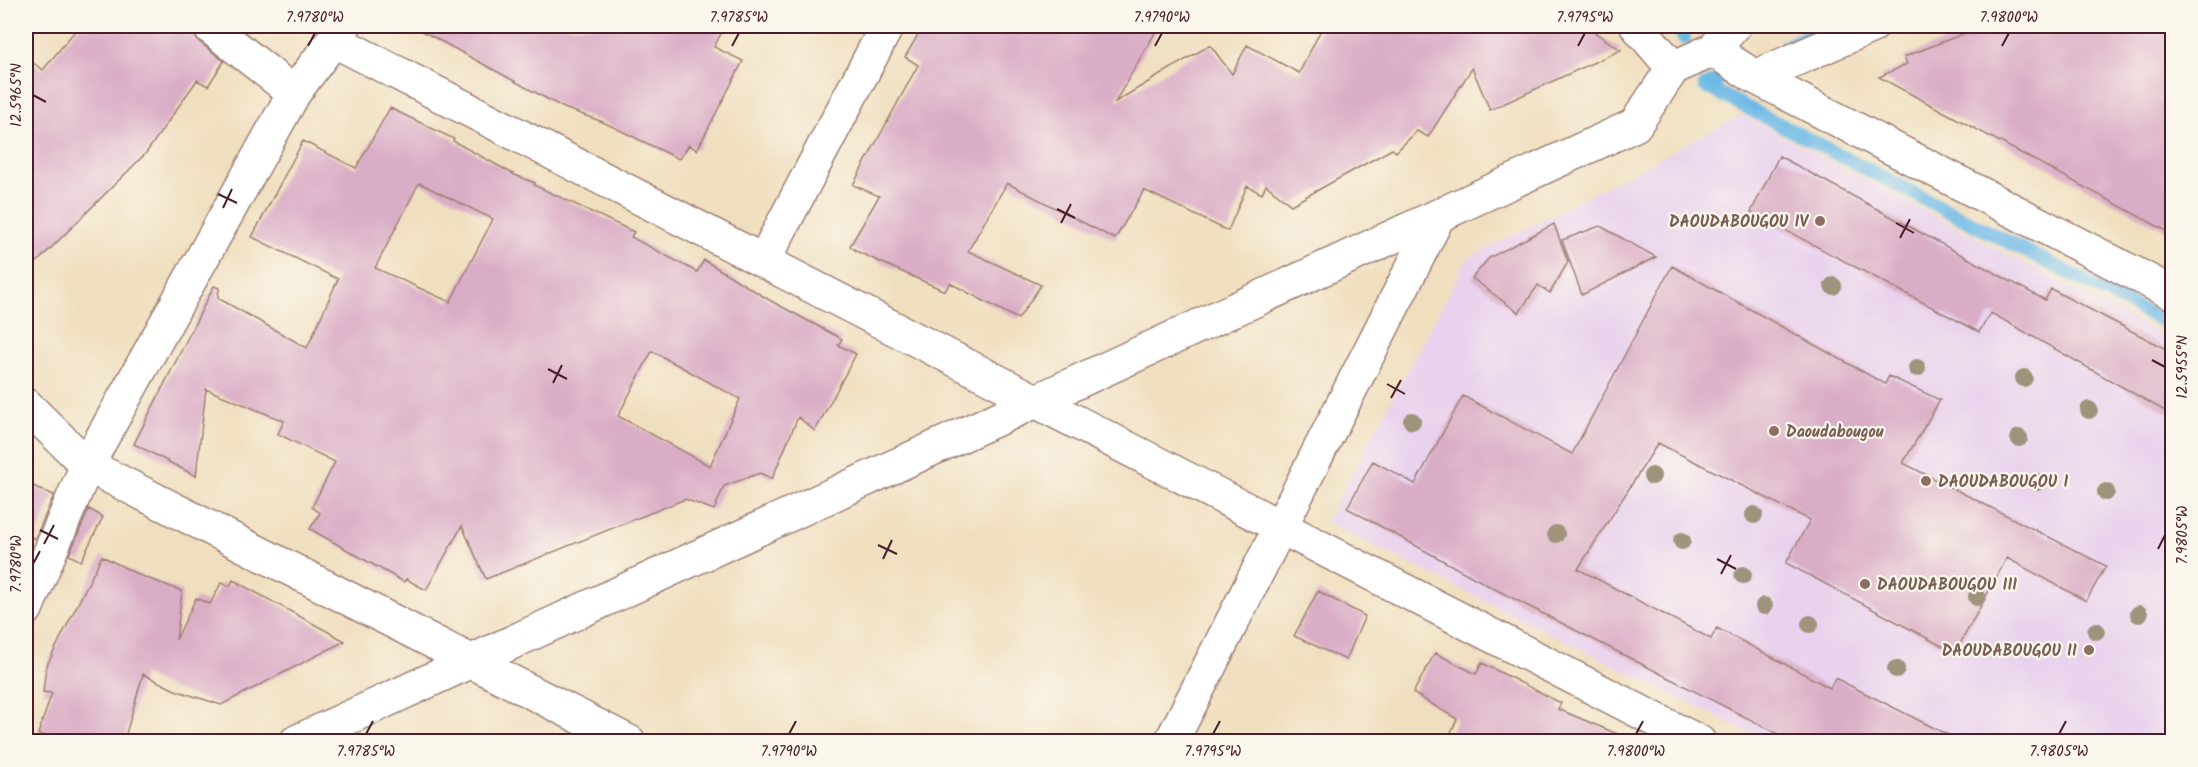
<svg xmlns="http://www.w3.org/2000/svg" width="2198" height="767" font-family="Kalam,sans-serif">
	<style>
		.built { fill: #e9d2ed }
		.lines { fill: none; stroke-linecap: round; stroke-linejoin: round }
		.stream { stroke: #6cb9e6; stroke-width: 14 }
		.building { fill: #daadc6; fill-rule: evenodd }
		.street-casing { stroke: #9d7f75; stroke-width: 36 }
		.street { stroke: #fff; stroke-width: 33 }
		.tree { fill: #a0937c }
		.ticks { fill: none; stroke: #4a1f2b; stroke-width: 2 }
		.education-dot { fill: #8d6e63; stroke: #fbf7ec; stroke-width: 2 }
		.labels { text-anchor: middle; stroke-width: 4.5; stroke-linejoin: round; paint-order: stroke }
		.education-label { font-size: 16px; font-weight: bold; fill: #785e54; stroke: #fbf7ec; text-anchor: start }
		.neatline { fill: none; stroke: #4a1f2b; stroke-width: 2 }
		.ticks-label { font-size: 15px; text-anchor: middle; fill: #4a1f2b }
	</style>
	<rect width="100%" height="100%" fill="#fbf7ec"/>
	<filter id="ink" filterUnits="userSpaceOnUse"><feTurbulence type="fractalNoise" baseFrequency=".0167" numOctaves="2"/><feDisplacementMap in="SourceGraphic" scale="12" xChannelSelector="R" yChannelSelector="G"/><feConvolveMatrix kernelMatrix="1 2 1 2 8 2 1 2 1" color-interpolation-filters="sRGB"/></filter>
	<filter id="wash" filterUnits="userSpaceOnUse"><feTurbulence type="fractalNoise" baseFrequency=".008" numOctaves="4" result="noise"/><feDisplacementMap in="SourceGraphic" scale="24" xChannelSelector="R" yChannelSelector="G"/><feGaussianBlur stdDeviation="1.35" result="paint"/><feColorMatrix in="noise" values="0 0 0 0 0 0 0 0 0 0 0 0 0 0 0 0 0 1.4 0 .05"/><feComposite in="paint" operator="in"/></filter>
	<g filter="url(#wash)">
		<rect width="100%" height="100%" fill="#f0dfbf"/>
		<path class="built" d="M 1742,115 L 2172,340 L 2172,741 L 1766,741 L 1326,522 L 1467,259 Z"/>
		<g class="lines">
			<path class="stream" d="M 1678,26 L 1684,38
				M 1785,47 L 1829,26
				M 1705,86 L 2172,326
				M 1705,86 L 1741,68"/>
		</g>
		<g id="blocks">
			<path class="building" d="M 79,26 L 191,26 L 197,40 L 224,61 L 208,86 L 197,80 L 146,153 L 26,273 L 26,58 L 43,70 Z
				M 413,26 L 725,26 L 714,47 L 743,61 L 697,150 L 689,145 L 679,159 L 603,122 L 564,108 Z
				M 923,26 L 1159,26 L 1115,102 L 1210,45 L 1232,74 L 1247,45 L 1299,73 L 1323,26 L 1585,26 L 1621,50 L 1490,110 L 1472,68 L 1428,137 L 1417,131 L 1396,152 L 1392,149 L 1291,205 L 1266,185 L 1262,194 L 1247,186 L 1228,231 L 1144,190 L 1115,239 L 1007,183 L 968,251 L 1041,285 L 1018,319 L 950,283 L 945,291 L 858,252 L 850,246 L 879,196 L 853,185 L 918,65 L 905,57 Z
				M 1983,26 L 2172,26 L 2172,234 L 1879,77 L 1907,64 L 1904,57 Z
				M 390,108 L 454,139 L 453,141 L 515,175 L 535,183 L 534,185 L 634,232 L 631,237 L 697,272 L 704,260 L 771,301 L 842,339 L 838,345 L 856,354 L 815,431 L 798,417 L 772,479 L 760,473 L 724,486 L 714,510 L 685,499 L 486,579 L 462,526 L 426,590 L 406,579 L 404,582 L 310,529 L 320,513 L 312,507 L 335,462 L 278,434 L 284,421 L 206,389 L 196,476 L 134,444 L 214,286 L 219,288 L 218,298 L 307,348 L 338,279 L 252,237 L 303,141 L 356,168 ZM 419,183 L 493,219 L 450,302 L 375,268 ZM 652,351 L 740,399 L 710,466 L 618,416 Z
				M 1779,156 L 2045,300 L 2051,289 L 2172,352 L 2172,415 L 1991,313 L 1979,332 L 1751,212 Z
				M 1554,224 L 1568,262 L 1550,293 L 1538,285 L 1519,313 L 1472,278 L 1489,258 Z
				M 1600,226 L 1656,257 L 1582,295 L 1562,240 Z
				M 1672,266 L 1885,384 L 1889,376 L 1940,400 L 1903,463 L 2106,566 L 2086,601 L 2007,558 L 1955,653 L 1786,563 L 1810,520 L 1658,443 L 1578,569 L 1711,639 L 1717,628 L 1830,688 L 1835,678 L 1960,741 L 1792,741 L 1491,587 L 1347,508 L 1373,461 L 1415,484 L 1463,396 L 1572,454 Z
				M 26,483 L 54,495 L 35,539 L 26,534 Z
				M 89,509 L 103,517 L 81,561 L 69,555 Z
				M 102,556 L 139,575 L 182,591 L 176,640 L 196,598 L 210,604 L 221,583 L 230,586 L 233,580 L 345,641 L 221,705 L 175,690 L 143,674 L 124,741 L 63,741 L 38,734 L 52,693 L 43,692 L 46,667 Z
				M 1318,591 L 1365,616 L 1346,660 L 1294,636 Z
				M 1435,653 L 1476,674 L 1482,663 L 1561,703 L 1558,709 L 1634,741 L 1447,741 L 1457,719 L 1413,693 Z"/>
		</g>
	</g>
	<g filter="url(#ink)">
		<use href="#blocks" fill-opacity="0" stroke="#9d7f75" stroke-width="1.5"/>
		<g class="lines">
			<g class="street-casing">
				<path id="street" d="M 209,26 L 294,93
					M 1637,26 L 1673,68
					M 333,40 L 1699,742
					M 1713,50 L 1755,77 L 2172,293
					M 1755,77 L 1872,26
					M 764,260 L 887,26
					M 26,405 L 87,465 L 629,742
					M 26,609 L 87,465 L 294,93 L 344,26
					M 296,742 L 1635,125 L 1673,68 L 1713,50 L 1734,26
					M 1171,742 L 1438,217"/>
			</g>
			<use href="#street" class="street"/>
		</g>
		<g class="tree">
			<circle cx="1833" cy="286" r="9"/>
			<circle cx="1917" cy="368" r="9"/>
			<circle cx="2024" cy="378" r="9"/>
			<circle cx="2089" cy="410" r="9"/>
			<circle cx="1412" cy="421" r="9"/>
			<circle cx="2019" cy="438" r="9"/>
			<circle cx="1652" cy="476" r="9"/>
			<circle cx="2037" cy="482" r="9"/>
			<circle cx="2106" cy="492" r="9"/>
			<circle cx="1754" cy="515" r="9"/>
			<circle cx="1556" cy="534" r="9"/>
			<circle cx="1682" cy="541" r="9"/>
			<circle cx="1743" cy="575" r="9"/>
			<circle cx="1977" cy="597" r="9"/>
			<circle cx="1764" cy="606" r="9"/>
			<circle cx="2139" cy="614" r="9"/>
			<circle cx="1810" cy="624" r="9"/>
			<circle cx="2096" cy="631" r="9"/>
			<circle cx="1896" cy="669" r="9"/>
		</g>
	</g>
	<path class="ticks" d="M 308,46 L 315,33M 732,46 L 739,33M 1155,46 L 1162,33M 1578,46 L 1585,33M 2002,46 L 2009,33M 33,95 L 46,102M 218,194 L 237,203M 223,208 L 232,189M 1057,209 L 1075,218M 1061,223 L 1071,204M 1896,223 L 1914,233M 1900,238 L 1910,219M 2152,360 L 2165,367M 548,369 L 567,379M 553,383 L 562,365M 1387,384 L 1405,394M 1391,398 L 1401,380M 40,530 L 58,539M 44,544 L 54,525M 878,545 L 897,554M 2158,549 L 2165,535M 883,559 L 892,540M 1717,559 L 1736,569M 33,564 L 40,551M 1721,574 L 1731,555M 366,734 L 373,721M 789,734 L 796,721M 1213,734 L 1220,721M 1636,734 L 1643,721M 2059,734 L 2066,721"/>
	<g class="education-dot">
		<circle cx="1820" cy="221" r="6"/>
		<circle cx="1774" cy="431" r="6"/>
		<circle cx="1926" cy="481" r="6"/>
		<circle cx="1865" cy="584" r="6"/>
		<circle cx="2089" cy="650" r="6"/>
	</g>
	<g class="labels">
		<g class="education-label">
			<text x="1808" y="227" text-anchor="end">DAOUDABOUGOU IV</text>
			<text x="1786" y="437">Daoudabougou</text>
			<text x="1938" y="487">DAOUDABOUGOU I</text>
			<text x="1877" y="590">DAOUDABOUGOU III</text>
			<text x="2077" y="656" text-anchor="end">DAOUDABOUGOU II</text>
		</g>
	</g>
	<rect width="2198" height="767" fill="none" stroke="#fbf7ec" stroke-width="66"/>
	<rect x="33" y="33" width="2132" height="701" class="neatline"/>
	<g class="ticks-label">
		<text x="315" y="22">7.9780°W</text>
		<text x="739" y="22">7.9785°W</text>
		<text x="1162" y="22">7.9790°W</text>
		<text x="1585" y="22">7.9795°W</text>
		<text x="2009" y="22">7.9800°W</text>
		<text transform="translate(16 95) rotate(-90)" y="5">12.5965°N</text>
		<text transform="translate(2182 367) rotate(-90)" y="5">12.5955°N</text>
		<text transform="translate(2182 535) rotate(-90)" y="5">7.9805°W</text>
		<text transform="translate(16 564) rotate(-90)" y="5">7.9780°W</text>
		<text x="366" y="756">7.9785°W</text>
		<text x="789" y="756">7.9790°W</text>
		<text x="1213" y="756">7.9795°W</text>
		<text x="1636" y="756">7.9800°W</text>
		<text x="2059" y="756">7.9805°W</text>
	</g>
</svg>
